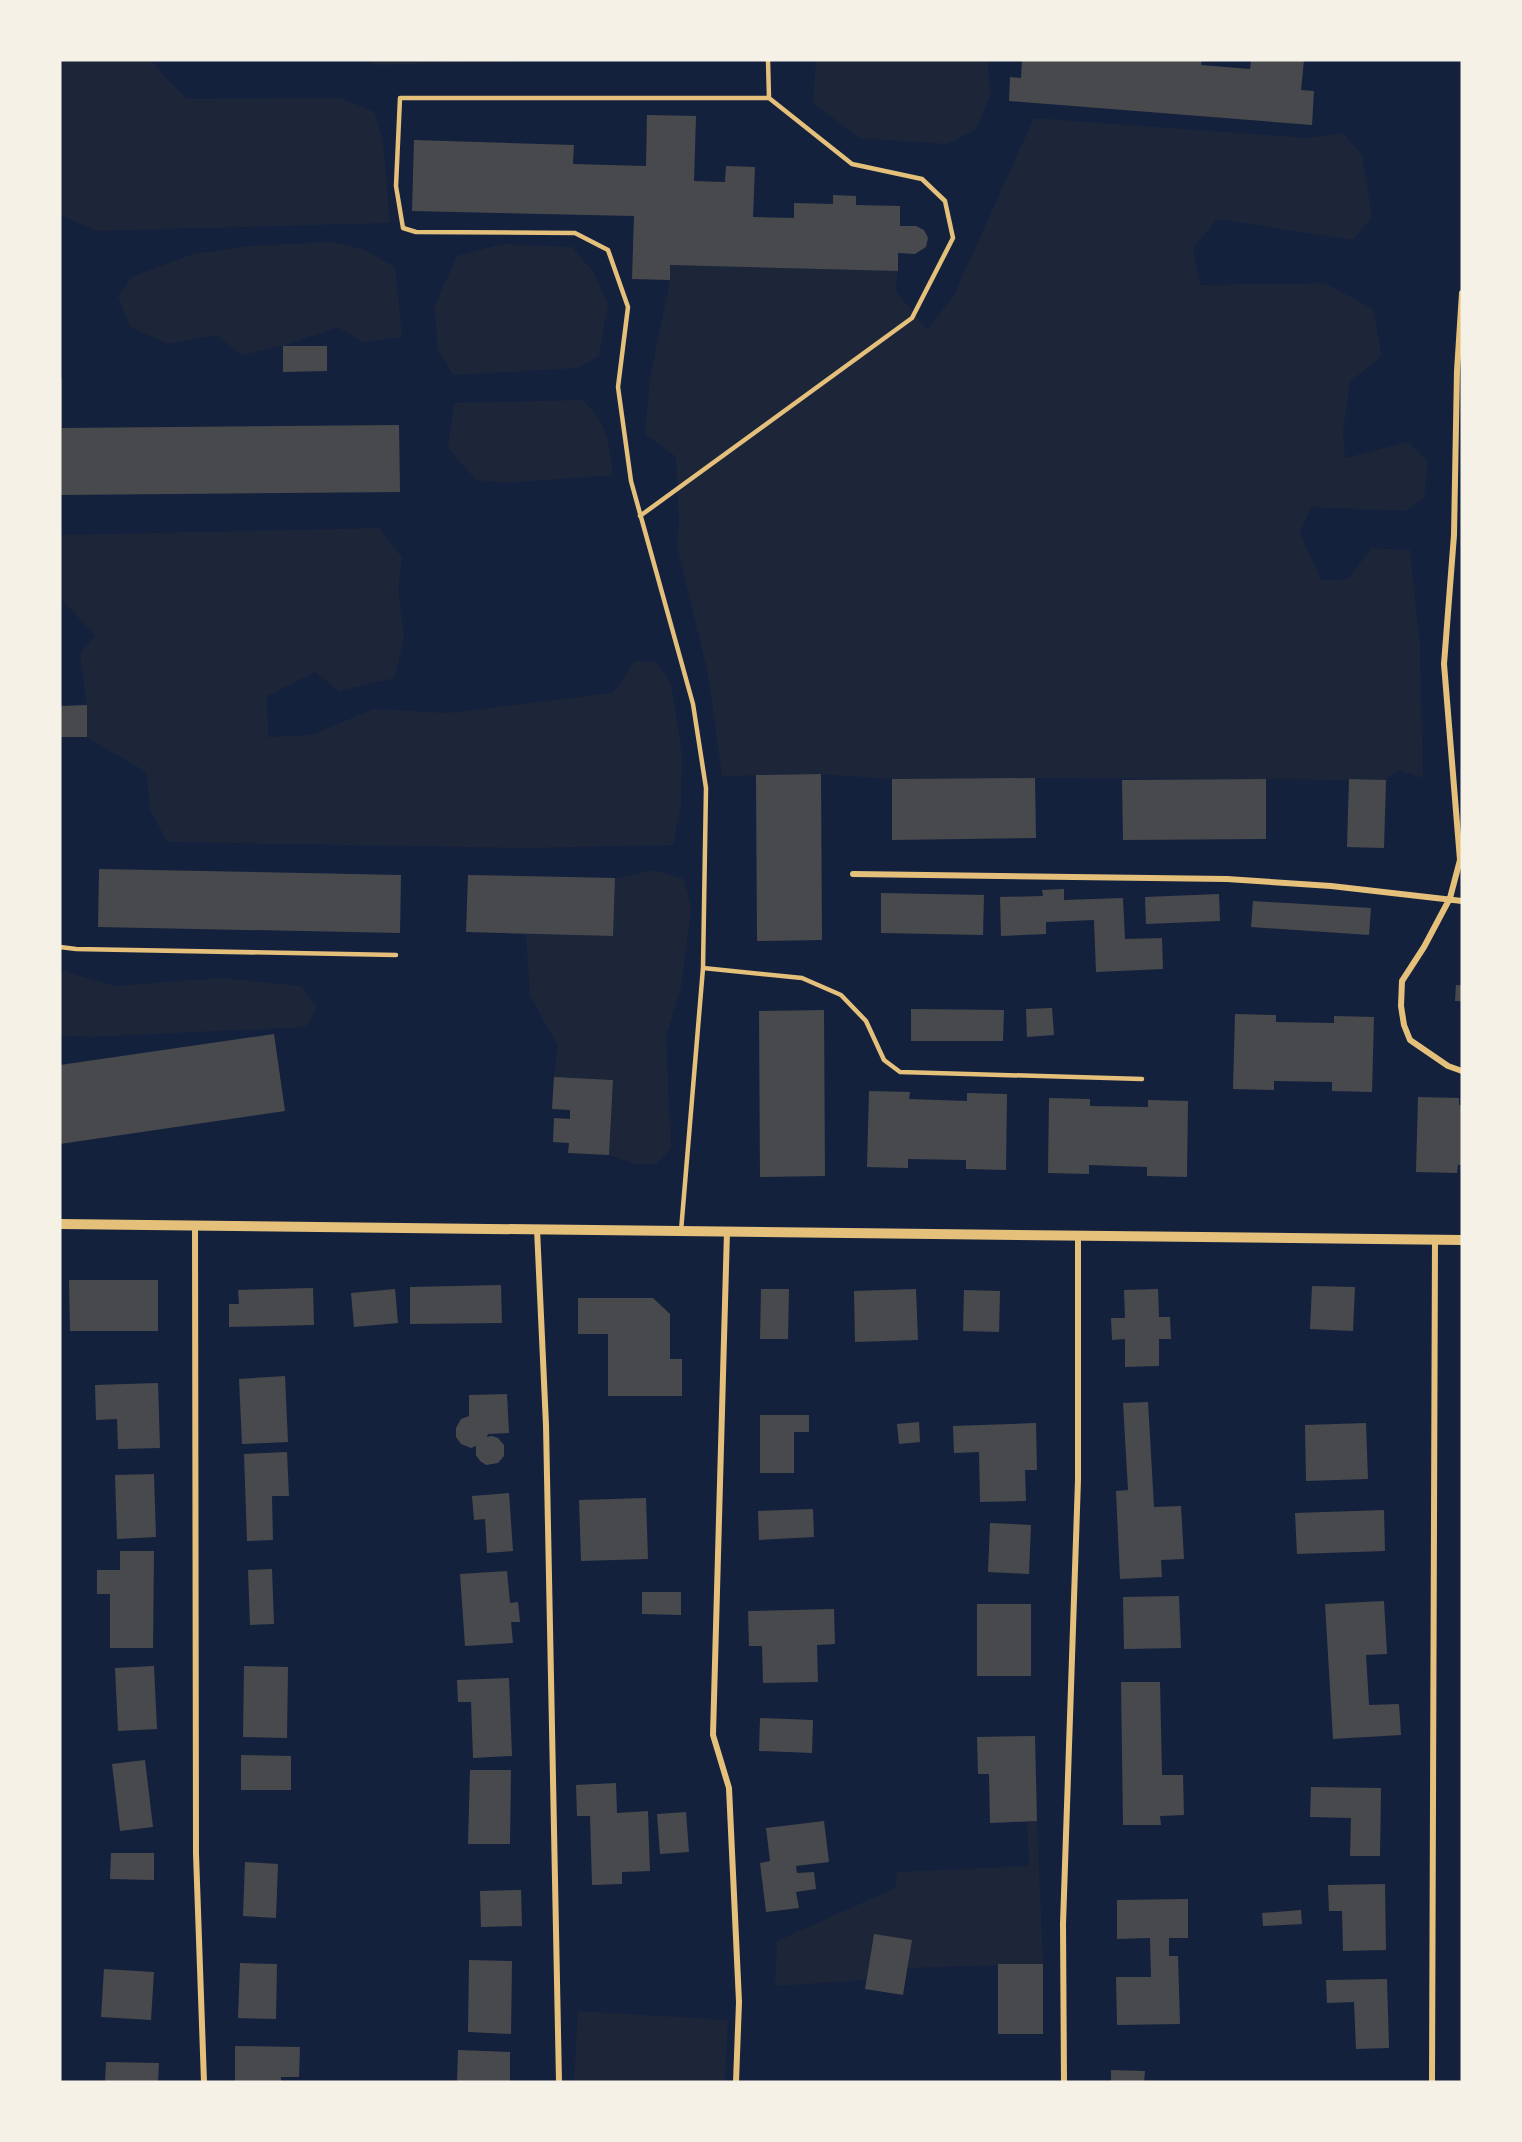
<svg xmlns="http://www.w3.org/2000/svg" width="1522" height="2142" font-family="'DM Sans',sans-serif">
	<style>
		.green { fill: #1d2539 }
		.building { fill: #48494c }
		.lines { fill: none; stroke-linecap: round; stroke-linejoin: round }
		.service { stroke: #e5c07b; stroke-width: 4.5 }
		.minor { stroke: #e5c07b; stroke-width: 6 }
		.tertiary { stroke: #e5c07b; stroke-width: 10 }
	</style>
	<rect width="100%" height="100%" fill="#14213d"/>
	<path class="green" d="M 60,60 L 150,60 L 186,99 L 340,98 L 374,111 L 383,142 L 390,223 L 98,231 L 60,215 Z
		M 370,60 L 565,60 L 373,65 Z
		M 816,60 L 988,60 L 990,97 L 975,130 L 947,144 L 859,138 L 813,103 Z
		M 1034,118 L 1307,138 L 1343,133 L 1362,155 L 1372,217 L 1353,240 L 1217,219 L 1193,249 L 1200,285 L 1325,283 L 1373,309 L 1382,356 L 1350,382 L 1343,431 L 1345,458 L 1408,442 L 1428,462 L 1424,498 L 1406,511 L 1311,507 L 1300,533 L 1321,580 L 1348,579 L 1371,548 L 1410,550 L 1420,646 L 1423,778 L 1398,770 L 1386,780 L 1035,778 L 892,779 L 820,774 L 722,776 L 708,674 L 677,546 L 679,522 L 676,457 L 645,434 L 650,378 L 670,280 L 670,265 L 898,271 L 895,290 L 927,329 L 953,297 Z
		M 331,242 L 363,249 L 395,267 L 402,337 L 363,342 L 338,327 L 283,346 L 241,355 L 216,335 L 169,344 L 130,327 L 118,296 L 132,277 L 193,254 L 249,246 Z
		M 502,244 L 572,247 L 594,273 L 608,304 L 599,356 L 578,368 L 453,375 L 438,349 L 434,307 L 457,256 Z
		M 582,400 C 609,424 608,442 613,475 L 505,483 L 476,480 L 448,448 L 454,403 Z
		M 379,528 L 402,557 L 398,590 L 404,636 L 395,678 L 339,691 L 315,672 L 267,696 L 268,737 L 311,735 L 374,709 L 447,713 L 613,693 L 635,661 L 657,662 L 671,684 L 682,754 L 681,804 L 673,845 L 529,848 L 167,842 L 150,809 L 146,772 L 87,737 L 87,705 L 80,654 L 95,635 L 60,598 L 60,535 Z
		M 654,870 L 684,879 L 691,908 L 681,987 L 666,1037 L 671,1148 L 657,1164 L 635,1164 L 609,1155 L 613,1080 L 554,1077 L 558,1046 L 530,996 L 526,934 L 613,936 L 615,878 Z
		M 60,970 L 114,986 L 221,978 L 301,986 L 317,1007 L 307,1027 L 89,1037 L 60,1035 Z
		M 1037,1821 L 1043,1964 L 907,1968 L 874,1934 L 866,1980 L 775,1986 L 777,1941 L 895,1888 L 897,1872 L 1029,1866 L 1027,1822 Z
		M 578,2011 L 728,2020 L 725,2082 L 574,2082 Z"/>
	<path class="building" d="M 1022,60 L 1202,60 L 1201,65 L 1250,69 L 1251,60 L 1304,60 L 1301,90 L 1314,91 L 1312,125 L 1009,101 L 1010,77 L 1021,78 Z
		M 647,115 L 696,116 L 694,181 L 725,182 L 726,166 L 755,167 L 753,217 L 794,218 L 794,203 L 833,204 L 833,195 L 856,196 L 856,205 L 900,206 L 900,226 L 916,226 L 924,230 L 928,238 L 926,247 L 915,254 L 898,253 L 898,271 L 670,265 L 670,280 L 632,279 L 634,216 L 412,211 L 414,140 L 574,145 L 573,164 L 646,166 Z
		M 283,346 L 327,346 L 327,371 L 283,372 Z
		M 60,378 L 62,378 L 62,428 L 399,425 L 400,492 L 60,495 Z
		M 87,705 L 87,737 L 60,737 L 60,706 Z
		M 821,774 L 822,940 L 757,941 L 756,775 Z
		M 1035,778 L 1036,838 L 892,840 L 892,779 Z
		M 1266,779 L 1266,839 L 1123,840 L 1122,780 Z
		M 1349,779 L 1386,780 L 1384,848 L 1347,847 Z
		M 99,869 L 401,875 L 400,933 L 98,927 Z
		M 468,875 L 615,878 L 613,936 L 466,932 Z
		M 1064,889 L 1064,900 L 1123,898 L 1125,939 L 1162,938 L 1163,969 L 1096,972 L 1094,920 L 1046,922 L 1046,934 L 1001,936 L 1000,897 L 1043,896 L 1042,890 Z
		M 881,893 L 984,895 L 983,935 L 881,933 Z
		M 1219,894 L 1220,921 L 1146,924 L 1145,897 Z
		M 1253,901 L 1371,908 L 1369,935 L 1251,927 Z
		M 1456,985 L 1462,985 L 1462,1001 L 1455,1001 Z
		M 1052,1008 L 1054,1035 L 1027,1037 L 1026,1009 Z
		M 911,1009 L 1004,1010 L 1003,1041 L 911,1041 Z
		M 824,1010 L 825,1176 L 760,1177 L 759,1011 Z
		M 1235,1014 L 1276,1015 L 1276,1022 L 1334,1023 L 1334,1016 L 1374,1017 L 1372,1092 L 1332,1091 L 1332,1082 L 1274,1081 L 1274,1090 L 1233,1089 Z
		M 274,1034 L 285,1111 L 60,1144 L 60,1065 Z
		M 554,1077 L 613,1080 L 609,1155 L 568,1153 L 569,1143 L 553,1142 L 554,1118 L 570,1119 L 570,1110 L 552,1109 Z
		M 869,1091 L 910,1092 L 909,1099 L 967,1101 L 967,1093 L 1007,1094 L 1006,1170 L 966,1169 L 966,1160 L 908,1159 L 908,1168 L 867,1167 Z
		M 1418,1097 L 1459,1098 L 1459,1105 L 1462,1105 L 1462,1165 L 1458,1165 L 1457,1173 L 1416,1172 Z
		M 1049,1098 L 1090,1099 L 1090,1106 L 1148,1107 L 1148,1100 L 1188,1101 L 1187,1177 L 1147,1176 L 1147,1167 L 1089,1165 L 1089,1174 L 1048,1173 Z
		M 69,1280 L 158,1280 L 158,1331 L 70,1331 Z
		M 501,1285 L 502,1323 L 410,1324 L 410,1287 Z
		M 1312,1286 L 1355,1287 L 1353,1331 L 1310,1329 Z
		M 313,1288 L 314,1325 L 229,1327 L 229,1304 L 239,1304 L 238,1290 Z
		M 395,1289 L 398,1323 L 354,1327 L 351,1293 Z
		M 761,1289 L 789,1289 L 788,1339 L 760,1339 Z
		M 916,1289 L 918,1340 L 855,1342 L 854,1291 Z
		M 1158,1289 L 1159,1317 L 1170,1317 L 1171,1339 L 1159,1339 L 1159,1366 L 1125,1367 L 1125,1339 L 1112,1340 L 1111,1318 L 1125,1318 L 1124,1290 Z
		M 964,1290 L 1000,1291 L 999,1332 L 963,1331 Z
		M 578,1298 L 653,1298 L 670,1314 L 670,1359 L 682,1359 L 682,1396 L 608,1396 L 608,1334 L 578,1334 Z
		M 285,1376 L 288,1442 L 242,1444 L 239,1379 Z
		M 158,1383 L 160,1448 L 118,1449 L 117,1419 L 96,1420 L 95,1385 Z
		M 507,1394 L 509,1433 L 488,1434 L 487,1437 L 492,1436 L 498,1438 L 504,1445 L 504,1456 L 498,1463 L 486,1465 L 480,1461 L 476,1455 L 476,1446 L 471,1448 L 461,1444 L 456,1437 L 456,1428 L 461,1419 L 469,1416 L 469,1395 Z
		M 1148,1402 L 1154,1507 L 1181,1506 L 1184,1559 L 1161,1560 L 1162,1577 L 1120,1579 L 1116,1491 L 1128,1490 L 1123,1403 Z
		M 760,1415 L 809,1415 L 809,1432 L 794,1432 L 794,1473 L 760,1473 Z
		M 919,1422 L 920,1442 L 899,1444 L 897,1424 Z
		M 1036,1423 L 1037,1470 L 1025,1470 L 1026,1501 L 980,1502 L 979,1452 L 954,1453 L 953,1426 Z
		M 1366,1423 L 1368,1479 L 1306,1481 L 1305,1425 Z
		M 287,1452 L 289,1496 L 272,1496 L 273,1540 L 247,1541 L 244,1454 Z
		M 154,1474 L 156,1537 L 117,1539 L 115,1475 Z
		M 509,1493 L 513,1551 L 487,1553 L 485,1519 L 474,1520 L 472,1496 Z
		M 646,1498 L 648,1559 L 581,1561 L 579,1500 Z
		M 813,1509 L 814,1537 L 759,1540 L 758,1511 Z
		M 1384,1510 L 1385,1551 L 1297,1554 L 1295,1513 Z
		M 990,1523 L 1031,1525 L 1029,1574 L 988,1572 Z
		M 120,1551 L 154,1551 L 153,1648 L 110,1648 L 110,1594 L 97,1594 L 97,1570 L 120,1570 Z
		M 272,1569 L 274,1624 L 250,1625 L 248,1570 Z
		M 507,1571 L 510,1603 L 518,1602 L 520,1622 L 511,1622 L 513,1643 L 465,1646 L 460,1574 Z
		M 642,1592 L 681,1592 L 681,1615 L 642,1614 Z
		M 1179,1596 L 1181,1648 L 1124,1649 L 1123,1597 Z
		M 1384,1601 L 1387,1654 L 1366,1655 L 1369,1705 L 1399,1704 L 1401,1735 L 1333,1739 L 1325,1604 Z
		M 977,1604 L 1031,1604 L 1031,1676 L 977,1676 Z
		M 834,1609 L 835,1644 L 817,1645 L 818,1682 L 763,1683 L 762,1646 L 749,1646 L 748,1611 Z
		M 154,1666 L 157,1729 L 118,1731 L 115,1668 Z
		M 244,1666 L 288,1667 L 287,1738 L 243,1737 Z
		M 509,1678 L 512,1756 L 473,1758 L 471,1702 L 458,1702 L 457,1680 Z
		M 1121,1682 L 1160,1682 L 1162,1775 L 1183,1775 L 1184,1815 L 1160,1816 L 1161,1825 L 1123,1825 Z
		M 760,1718 L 813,1720 L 812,1753 L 759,1751 Z
		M 1035,1736 L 1037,1821 L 990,1823 L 989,1774 L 978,1774 L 977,1737 Z
		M 241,1755 L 291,1756 L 291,1790 L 241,1790 Z
		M 145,1760 L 153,1827 L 120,1831 L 112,1764 Z
		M 470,1770 L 511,1770 L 510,1844 L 468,1844 Z
		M 616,1783 L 617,1813 L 648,1811 L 650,1871 L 622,1872 L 622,1884 L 592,1885 L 590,1816 L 577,1816 L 576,1785 Z
		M 1311,1787 L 1381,1788 L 1380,1856 L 1350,1856 L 1351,1818 L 1310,1817 Z
		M 686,1812 L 689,1852 L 660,1854 L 657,1814 Z
		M 824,1821 L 829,1862 L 796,1866 L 797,1873 L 814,1872 L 816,1889 L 796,1892 L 799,1908 L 766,1912 L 760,1863 L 770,1861 L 766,1828 Z
		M 111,1853 L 154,1853 L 154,1880 L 110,1879 Z
		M 245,1862 L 278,1864 L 276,1918 L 243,1916 Z
		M 1385,1884 L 1386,1950 L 1343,1951 L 1342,1911 L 1329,1911 L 1328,1885 Z
		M 521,1890 L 522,1926 L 481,1927 L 480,1891 Z
		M 1188,1899 L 1188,1938 L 1169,1938 L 1169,1956 L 1178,1956 L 1180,2024 L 1117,2025 L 1116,1977 L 1151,1977 L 1150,1938 L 1117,1939 L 1117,1900 Z
		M 1301,1910 L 1302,1924 L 1263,1926 L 1262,1913 Z
		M 874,1934 L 912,1940 L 903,1995 L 865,1989 Z
		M 469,1960 L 512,1961 L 511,2034 L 468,2032 Z
		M 240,1963 L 277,1964 L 276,2019 L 238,2018 Z
		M 998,1964 L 1043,1964 L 1043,2034 L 998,2034 Z
		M 104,1969 L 154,1972 L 151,2020 L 101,2017 Z
		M 1387,1979 L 1389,2048 L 1356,2049 L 1354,2002 L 1327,2003 L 1326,1980 Z
		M 235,2046 L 300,2047 L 299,2077 L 281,2077 L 281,2082 L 235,2082 Z
		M 458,2050 L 510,2052 L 510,2082 L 457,2082 Z
		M 106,2062 L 159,2063 L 158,2082 L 105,2082 Z
		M 1111,2070 L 1145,2071 L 1144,2082 L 1111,2082 Z"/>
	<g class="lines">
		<path class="service" d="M 640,516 L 912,318 L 953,238 L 945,201 L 922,179 L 852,164 L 769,98
			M 60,947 L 76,949 L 396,955
			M 703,968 L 802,978 L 841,995 L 866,1021 L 884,1060 L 900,1072 L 1142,1079
			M 681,1231 L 703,968 L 706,788 L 693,704 L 631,481 L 618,387 L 628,307 L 608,250 L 575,233 L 416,232 L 403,228 L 396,186 L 400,98 L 769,98 L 768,60"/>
		<path class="minor" d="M 1462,293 L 1457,371 L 1454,535 L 1444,664 L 1460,860 L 1450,898 L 1424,947 L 1402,981 L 1401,1006 L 1404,1025 L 1410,1040 L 1448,1066 L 1462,1071
			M 853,874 L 1227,879 L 1331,886 L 1462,901
			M 195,1225 L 196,1854 L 204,2082
			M 537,1229 L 546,1425 L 559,2082
			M 727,1231 L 713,1735 L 729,1788 L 739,2002 L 736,2082
			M 1064,2082 L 1063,1924 L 1078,1480 L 1078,1236
			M 1432,2082 L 1435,1240"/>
		<path class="tertiary" d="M 60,1224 L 1462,1240"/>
	</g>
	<rect width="1522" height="2142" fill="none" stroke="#f6f1e7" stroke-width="123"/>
</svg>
